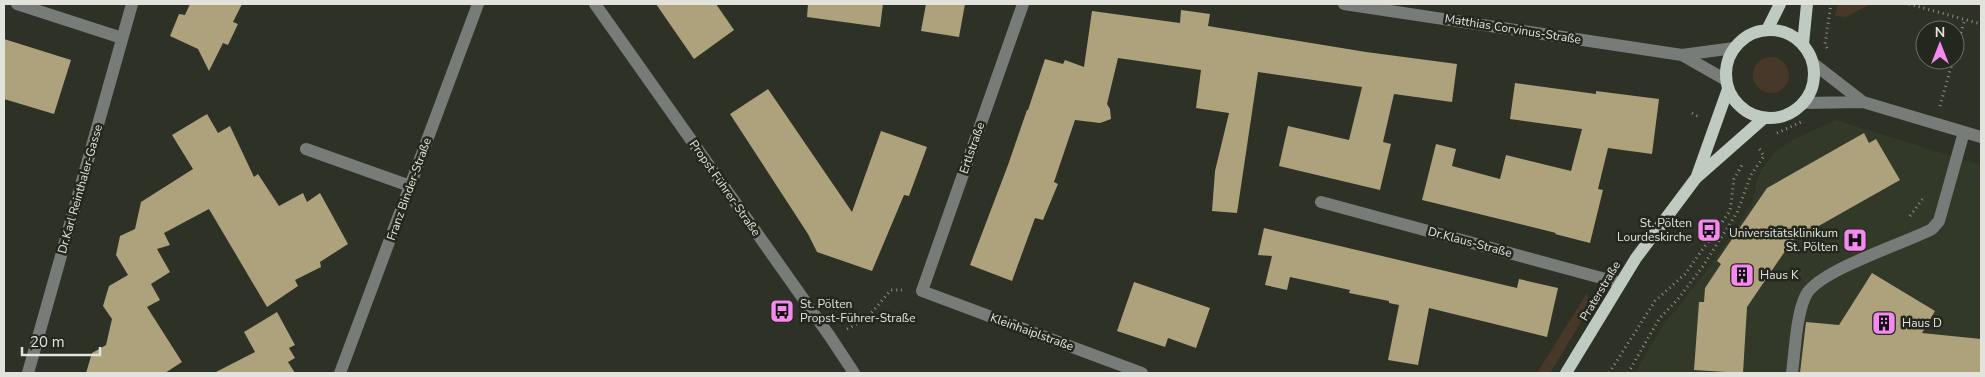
<svg xmlns="http://www.w3.org/2000/svg" width="1985" height="377" font-family="'Nunito Sans',sans-serif">
	<style>
		.built { fill: #333928 }
		.green { fill: #48382a }
		.building { fill: #aea27d }
		.lines { fill: none; stroke-linecap: round; stroke-linejoin: round }
		.path { stroke: #8f9289; stroke-width: 3; stroke-dasharray: 1 4; stroke-linecap: butt }
		.minor { stroke: #777c78; stroke-width: 12 }
		.major { stroke: #bfcac1; stroke-width: 12 }
		.labels { text-anchor: middle; stroke-width: 5; stroke-linejoin: round; paint-order: stroke }
		.street-label { font-size: 12px; fill: #e1e3dc; stroke: #24271d }
		.poi-label { font-size: 12px; fill: #e1e3dc; stroke: #24271d; text-anchor: start }
	</style>
	<rect width="100%" height="100%" fill="#2d3126"/>
	<path class="built" d="M 1836,120 L 1981,165 L 1981,373 L 1635,373 L 1661,328 L 1703,276 L 1752,204 L 1756,184 L 1762,168 L 1775,152 L 1792,140 Z"/>
	<path class="green" d="M 1838,4 L 1871,4 L 1846,17 L 1835,16 Z
		M1753 75a18 18 0 1 1 36 0a18 18 0 1 1-36 0Z
		M 1587,293 L 1590,307 L 1550,373 L 1537,373 Z"/>
	<path class="building" d="M 190,4 L 242,4 L 233,22 L 238,24 L 228,45 L 223,43 L 209,71 L 198,49 L 170,36 L 179,14 L 185,15 Z
		M 656,4 L 716,4 L 734,30 L 694,59 Z
		M 808,4 L 883,4 L 880,27 L 807,17 Z
		M 926,4 L 965,4 L 959,37 L 921,31 Z
		M 1181,10 L 1210,14 L 1208,26 L 1366,52 L 1457,64 L 1452,102 L 1394,94 L 1383,142 L 1391,144 L 1380,190 L 1279,166 L 1288,126 L 1349,140 L 1362,87 L 1258,72 L 1237,213 L 1212,211 L 1215,171 L 1229,113 L 1196,108 L 1201,70 L 1118,58 L 1107,104 L 1110,109 L 1111,119 L 1100,123 L 1075,120 L 1054,182 L 1058,184 L 1043,220 L 1035,218 L 1012,281 L 970,265 L 1008,165 L 1027,110 L 1028,110 L 1045,59 L 1063,64 L 1065,60 L 1084,67 L 1092,11 L 1180,23 Z
		M 4,39 L 71,60 L 54,114 L 4,99 Z
		M 1515,83 L 1596,94 L 1596,91 L 1659,99 L 1652,154 L 1608,148 L 1598,189 L 1603,190 L 1590,243 L 1555,234 L 1556,233 L 1422,200 L 1436,144 L 1456,149 L 1452,166 L 1500,179 L 1506,155 L 1571,171 L 1582,129 L 1510,119 Z
		M 768,89 L 852,212 L 881,131 L 927,147 L 909,196 L 904,195 L 872,271 L 817,252 L 808,234 L 730,114 Z
		M 207,114 L 218,133 L 230,126 L 254,177 L 258,174 L 279,206 L 303,193 L 307,202 L 320,193 L 348,244 L 320,262 L 321,267 L 295,280 L 298,286 L 267,307 L 209,209 L 164,233 L 170,245 L 157,249 L 170,272 L 151,284 L 160,300 L 147,307 L 182,362 L 165,373 L 86,373 L 92,353 L 106,345 L 112,319 L 103,306 L 109,286 L 128,275 L 116,255 L 120,236 L 135,229 L 141,202 L 193,169 L 172,135 Z
		M 1864,133 L 1869,143 L 1876,139 L 1900,180 L 1792,241 L 1747,307 L 1743,373 L 1694,370 L 1699,302 L 1704,302 L 1705,288 L 1721,264 L 1717,261 L 1767,188 Z
		M 1264,228 L 1517,288 L 1519,279 L 1558,288 L 1547,337 L 1429,308 L 1418,365 L 1388,360 L 1399,305 L 1389,303 L 1389,301 L 1349,293 L 1350,290 L 1290,277 L 1287,290 L 1265,285 L 1272,256 L 1258,255 Z
		M 1872,273 L 1935,311 L 1922,333 L 1981,339 L 1981,373 L 1800,373 L 1806,322 L 1839,325 Z
		M 1134,282 L 1210,308 L 1196,348 L 1168,338 L 1165,347 L 1117,331 Z
		M 277,312 L 295,345 L 289,348 L 295,358 L 288,362 L 295,373 L 214,373 L 255,352 L 244,332 Z"/>
	<g class="lines">
		<path class="path" d="M 1909,4 L 1981,24
			M 1827,48 L 1825,44 L 1831,4
			M 1955,52 L 1965,19
			M 1940,106 L 1953,60
			M 1692,113 L 1699,117
			M 1777,133 L 1801,122
			M 1910,216 L 1924,197
			M 847,329 L 866,319 L 891,290 L 902,290
			M 1609,373 L 1655,301 L 1685,274 L 1730,211 L 1734,179 L 1742,165
			M 1628,373 L 1659,319 L 1678,299 L 1703,266 L 1737,213 L 1751,175 L 1764,156 L 1758,147"/>
		<path class="minor" d="M 17,4 L 122,38
			M 595,4 L 831,338 L 854,373
			M 1023,4 L 922,291 L 1142,373
			M 1344,4 L 1682,55 L 1734,48
			M 1682,55 L 1726,80
			M 1814,64 L 1863,102
			M 1804,103 L 1863,102 L 1981,137
			M 306,149 L 410,186
			M 1321,202 L 1620,283
			M 28,373 L 132,4
			M 340,373 L 478,4
			M 1792,373 C 1795,351 1796,317 1805,297 C 1815,271 1904,244 1932,229 L 1939,221 L 1964,132"/>
		<path class="major" d="M1726 74a44 44 0 1 1 88 0a44 44 0 1 1-88 0Z
			M 1767,30 L 1780,4
			M 1803,44 L 1807,4
			M 1697,176 L 1728,89
			M 1566,373 L 1636,258 L 1696,178 L 1764,118"/>
	</g>
	<defs>
		<g id="bus-square" transform="scale(1.25)"><rect x="-9" y="-9" width="18" height="18" rx="4" fill="#f589ef" stroke="#24271d"/><path d="M-5-6H5V4H4V6H2V4H-2V6H-4V4H-5ZM-3.5-4V0h7V-4ZM-3.5 1.2v1.5H-2V1.2ZM2 1.2v1.5H3.5V1.2Z" fill="#111"/></g>
		<g id="hospital-square" transform="scale(1.25)"><rect x="-9" y="-9" width="18" height="18" rx="4" fill="#f589ef" stroke="#24271d"/><path d="M-5-5h3v3.5h4V-5h3V5h-3V1.5h-4V5h-3Z" fill="#111"/></g>
		<g id="building-square" transform="scale(1.25)"><rect x="-9" y="-9" width="18" height="18" rx="4" fill="#f589ef" stroke="#24271d"/><path d="M-4-6H4V6H1V3H-1V6H-4ZM-2.5-4.3h1.7v1.8h-1.7ZM.8-4.3h1.7v1.8H.8ZM-2.5-1h1.7V.8h-1.7ZM.8-1h1.7V.8H.8Z" fill="#111"/></g>
	</defs>
	<g fill-rule="evenodd">
		<use href="#bus-square" x="1709" y="230"/>
		<use href="#hospital-square" x="1855" y="240"/>
		<use href="#building-square" x="1742" y="275"/>
		<use href="#bus-square" x="782" y="311"/>
		<use href="#building-square" x="1884" y="323"/>
	</g>
	<g class="labels">
		<g class="street-label">
			<text transform="translate(1513 29) rotate(9)" y="4">Matthias Corvinus-Straße</text>
			<text transform="translate(972 148) rotate(-71)" y="4">Ertlstraße</text>
			<text transform="translate(725 188) rotate(55)" y="4">Propst Führer-Straße</text>
			<text transform="translate(80 189) rotate(-74)" y="4">Dr.Karl Reinthaler-Gasse</text>
			<text transform="translate(409 189) rotate(-70)" y="4">Franz Binder-Straße</text>
			<text transform="translate(1470 242) rotate(15)" y="4">Dr.Klaus-Straße</text>
			<text transform="translate(1600 291) rotate(-59)" y="4">Praterstraße</text>
			<text transform="translate(1032 332) rotate(20)" y="4">Kleinhaiplstraße</text>
		</g>
		<g class="poi-label">
			<text x="1692" y="227" text-anchor="end">St. Pölten<tspan x="1692" dy="14">Lourdeskirche</tspan></text>
			<text x="1838" y="237" text-anchor="end">Universitätsklinikum<tspan x="1838" dy="14">St. Pölten</tspan></text>
			<text x="1760" y="279">Haus K</text>
			<text x="800" y="308">St. Pölten<tspan x="800" dy="14">Propst-Führer-Straße</tspan></text>
			<text x="1902" y="327">Haus D</text>
		</g>
	</g>
	<rect width="1985" height="377" fill="none" stroke="#e1e3dc" stroke-width="10"/>
	<g transform="translate(1940 45)"><circle r="24" fill="#24271d" stroke="#707269"/>
	<path d="M0-4L9 19L0 12L-9 19Z" fill="#f589ef"/>
	<text y="-8" font-size="14" font-weight="bold" text-anchor="middle" fill="#e1e3dc">N</text>
	</g>
	<path d="M22 347v8h78v-8" fill="none" stroke="#e1e3dc" stroke-width="2.5"/>
	<text x="30" y="347" font-size="15" fill="#e1e3dc" stroke="#24271d" stroke-width="4" paint-order="stroke">20 m</text>
</svg>
